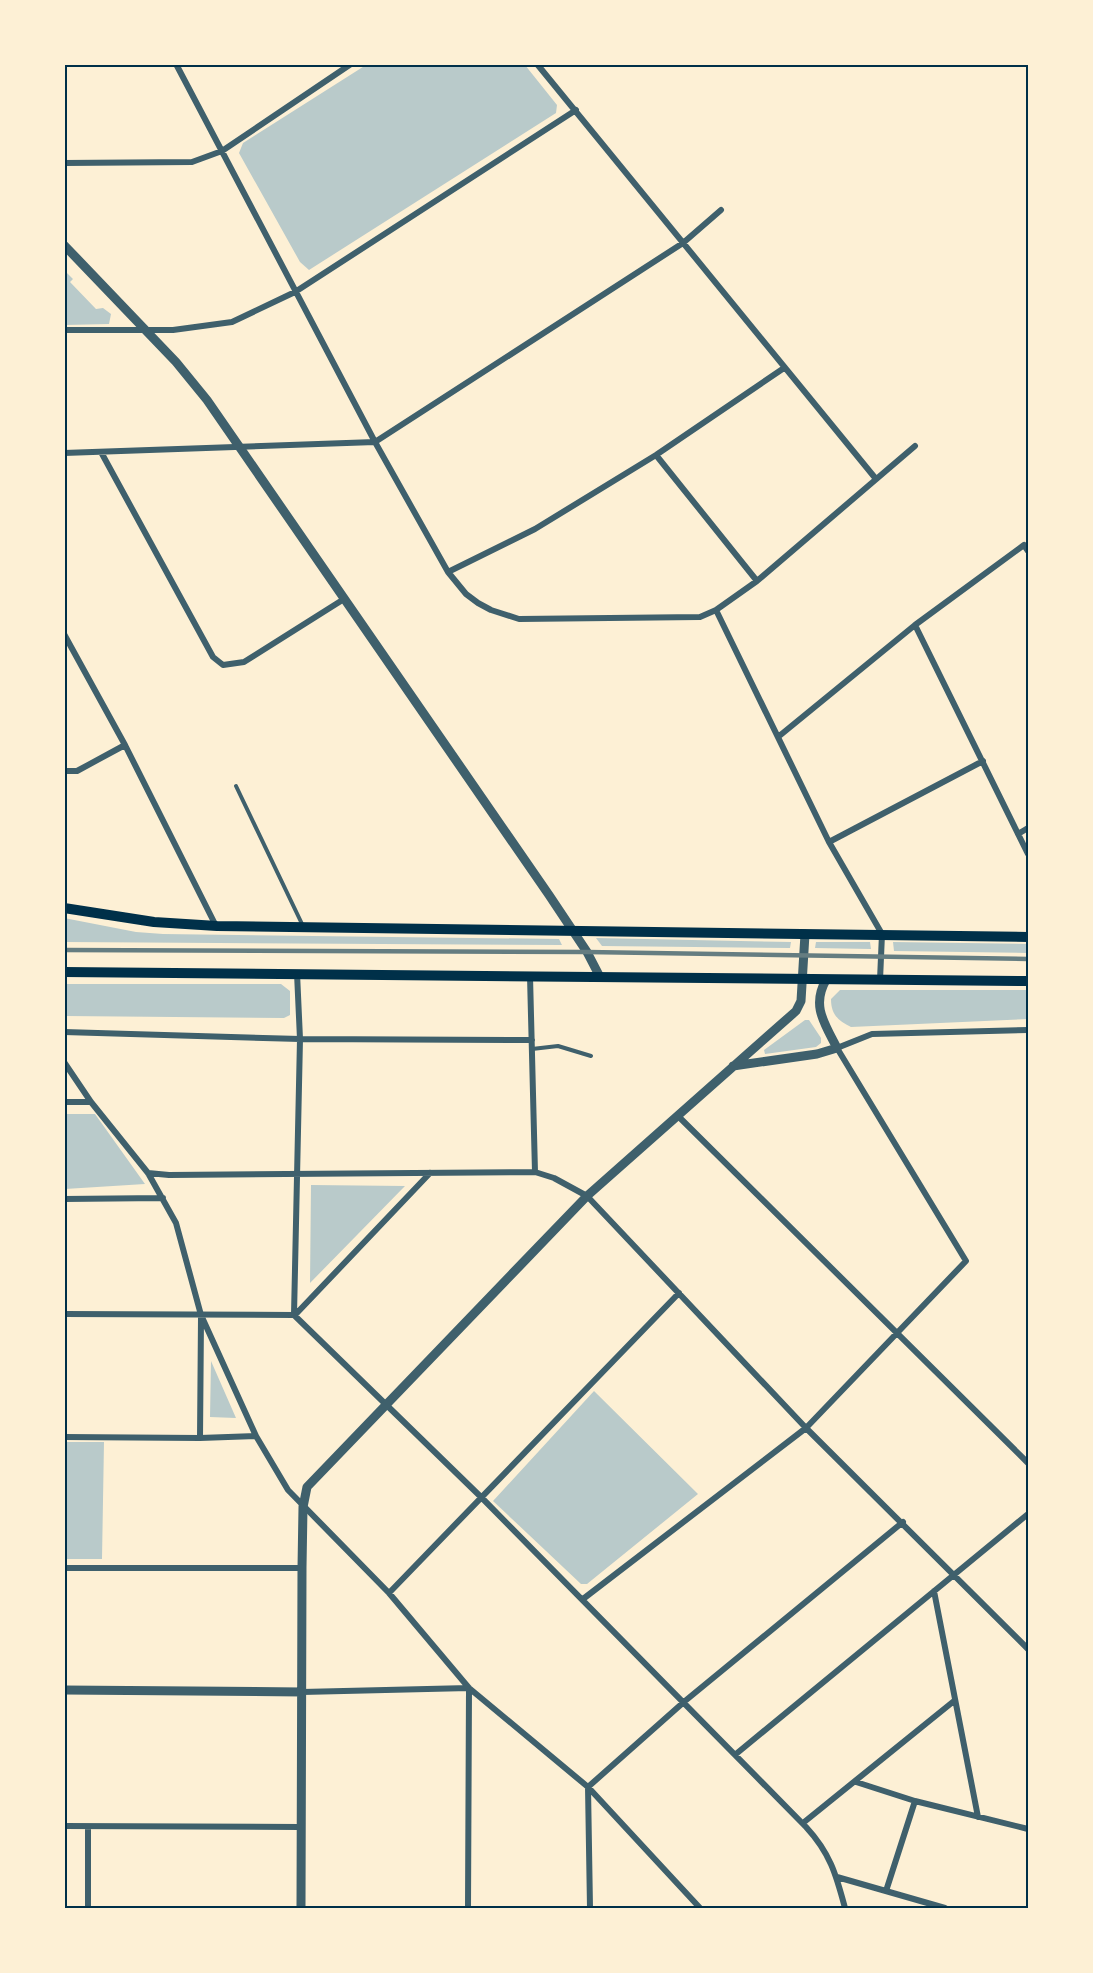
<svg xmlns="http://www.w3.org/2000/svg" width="1093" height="1973" font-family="Roboto,sans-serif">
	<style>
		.green { fill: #b9caca }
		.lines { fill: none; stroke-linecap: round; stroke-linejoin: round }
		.service { stroke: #3f606c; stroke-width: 4 }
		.minor { stroke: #3f606c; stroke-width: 6 }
		.tertiary { stroke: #3f606c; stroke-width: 9 }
		.secondary { stroke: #003049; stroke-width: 10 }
		.rail { stroke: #657d81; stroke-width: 4.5 }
		.neatline { fill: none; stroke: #003049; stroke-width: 2 }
	</style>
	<rect width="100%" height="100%" fill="#fdf0d5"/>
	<path class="green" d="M 366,65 L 525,65 L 557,105 L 556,113 L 309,270 L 300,262 L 239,153 L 243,143 Z
		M 64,270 L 73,279 L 70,282 L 96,309 L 103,308 L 111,314 L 109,324 L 65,325 Z
		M 64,918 L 136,932 L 163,934 L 559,939 L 562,945 L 65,942 Z
		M 596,938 L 791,942 L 790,948 L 602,946 Z
		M 816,942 L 870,942 L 871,949 L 815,948 Z
		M 893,942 L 1028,944 L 1028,953 L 894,951 Z
		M 65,984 L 281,984 L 290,991 L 290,1015 L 284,1018 L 65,1016 Z
		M 840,990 L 1028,990 L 1028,1019 L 851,1027 C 838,1021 831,1014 831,999 Z
		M 805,1020 L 809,1020 L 821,1038 L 821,1043 L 816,1047 L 765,1054 L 764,1050 Z
		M 65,1114 L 95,1114 L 145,1184 L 65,1189 Z
		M 311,1185 L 405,1186 L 310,1283 Z
		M 211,1361 L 236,1418 L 210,1417 Z
		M 594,1391 L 698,1494 L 587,1584 L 581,1584 L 493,1501 Z
		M 65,1442 L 104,1442 L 102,1559 L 65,1559 Z"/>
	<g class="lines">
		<path class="service" d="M 236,786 L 303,926
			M 532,1049 L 558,1046 L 591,1056"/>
		<path class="minor" d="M 176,64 L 375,442 L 448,572 L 466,594 L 478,603 L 491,610 L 519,619 L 700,617 L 716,610 L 757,581 L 915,446
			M 537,64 L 876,479
			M 64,163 L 192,162 L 222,151 L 351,64
			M 64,330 L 173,330 L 232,322 L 295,292 L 576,110
			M 101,452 L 213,657 L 223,665 L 244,662 L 344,599
			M 64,453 L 375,442 L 683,243 L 721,210
			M 656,455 L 757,581
			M 448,572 L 535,529 L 656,455 L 784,368
			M 716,610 L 829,842 L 882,934 L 880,980
			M 915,625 L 1028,854
			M 64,634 L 125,745 L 216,926
			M 778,737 L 915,625 L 1024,545 L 1028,551
			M 64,771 L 77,771 L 125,745
			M 1018,834 L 1028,828
			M 829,842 L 983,761
			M 530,976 L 535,1172
			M 64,1032 L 300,1039 L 532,1040
			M 64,1062 L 91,1102 L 148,1173 L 176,1223 L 201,1315 L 256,1436 L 288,1490 L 389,1593 L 469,1688 L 588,1787 L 700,1908
			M 64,1102 L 91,1102
			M 677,1115 L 1028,1463
			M 148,1173 L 169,1175 L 535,1172 L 554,1178 L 587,1196 L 806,1428 L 1028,1649
			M 64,1199 L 163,1198
			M 64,1314 L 294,1315 L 481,1497 L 806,1827 C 830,1853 836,1874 845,1908
			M 294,1315 L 300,1039 L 297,973
			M 295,1315 L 430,1173
			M 64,1437 L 200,1438 L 256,1436
			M 200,1438 L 201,1318
			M 64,1568 L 302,1568
			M 934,1591 L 978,1817
			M 389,1593 L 679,1293
			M 583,1599 L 806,1428 L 966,1261 L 837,1048 L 872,1034 L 1028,1030
			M 302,1692 L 469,1688
			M 736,1754 L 1028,1514
			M 856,1782 L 915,1801 L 1028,1829
			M 803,1823 L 954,1701
			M 64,1826 L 300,1827
			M 88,1827 L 88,1908
			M 837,1877 L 945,1908
			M 886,1891 L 915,1801
			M 468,1908 L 469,1688
			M 590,1908 L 588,1787 L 685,1701 L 903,1522"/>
		<path class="tertiary" d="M 64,245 L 176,362 L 207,400 L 549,895 L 587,952 L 600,977
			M 733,1066 L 817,1054 L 837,1048 C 825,1024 811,1006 826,980
			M 64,1690 L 302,1692
			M 301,1908 L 302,1568 L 303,1507 L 307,1487 L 587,1196 L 796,1011 L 801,1001 L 805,934"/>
		<path class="secondary" d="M 64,908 L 154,922 L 217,926 L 1028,937
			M 64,972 L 1028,981"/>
		<path class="rail" d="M 64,950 L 587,952 L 1028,959"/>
	</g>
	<rect width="1093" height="1973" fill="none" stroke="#fdf0d5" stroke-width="132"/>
	<rect x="66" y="66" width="961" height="1841" class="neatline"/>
</svg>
